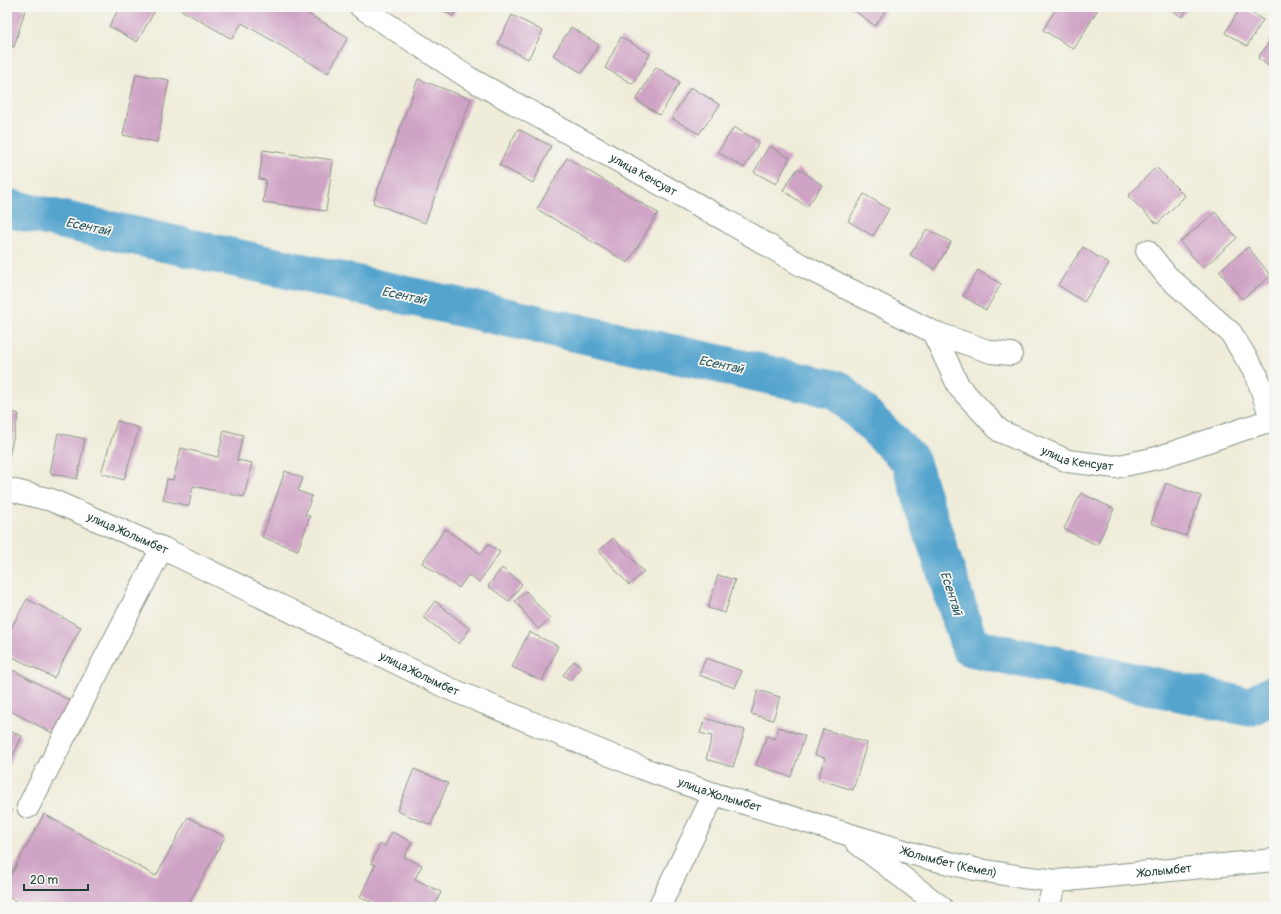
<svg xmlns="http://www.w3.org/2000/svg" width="1281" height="914" font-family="Pangolin,sans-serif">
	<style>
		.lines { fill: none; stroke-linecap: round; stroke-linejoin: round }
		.river { stroke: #54a4ce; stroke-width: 39 }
		.building { fill: #cfa3c5 }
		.minor-casing { stroke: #879486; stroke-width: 24 }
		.minor { stroke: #fff; stroke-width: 22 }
		.labels { text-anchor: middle; stroke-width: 3.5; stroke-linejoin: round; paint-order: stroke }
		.street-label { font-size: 12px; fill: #1f3d34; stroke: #f6f6f2 }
		.water-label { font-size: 13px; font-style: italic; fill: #2f5c62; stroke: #f6f6f2 }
	</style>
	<rect width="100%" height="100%" fill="#f6f6f2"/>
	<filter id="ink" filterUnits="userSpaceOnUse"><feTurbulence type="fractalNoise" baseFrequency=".025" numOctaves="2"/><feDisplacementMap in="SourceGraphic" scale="8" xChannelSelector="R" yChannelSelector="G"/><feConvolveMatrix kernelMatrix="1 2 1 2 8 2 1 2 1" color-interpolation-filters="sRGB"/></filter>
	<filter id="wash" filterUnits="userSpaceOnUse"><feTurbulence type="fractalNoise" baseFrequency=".012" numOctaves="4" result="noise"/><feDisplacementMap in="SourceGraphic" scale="16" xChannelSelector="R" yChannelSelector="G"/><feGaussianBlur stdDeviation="0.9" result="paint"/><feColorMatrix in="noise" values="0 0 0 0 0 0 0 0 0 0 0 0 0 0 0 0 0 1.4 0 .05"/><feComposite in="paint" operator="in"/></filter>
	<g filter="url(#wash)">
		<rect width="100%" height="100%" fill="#efecd9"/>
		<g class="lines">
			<path class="river" d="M 7,208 L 838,390 L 910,460 L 970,647 L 1249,707 L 1274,694"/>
		</g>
		<g id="blocks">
			<path class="building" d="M 7,7 L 16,7 L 25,10 L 14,47 L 7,45 Z
				M 120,7 L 157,7 L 137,42 L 109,26 Z
				M 176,7 L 296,7 L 348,37 L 328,73 L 242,23 L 232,39 Z
				M 435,7 L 457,7 L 453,16 Z
				M 850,7 L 888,7 L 875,26 Z
				M 1057,7 L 1094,7 L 1098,9 L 1074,49 L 1043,30 Z
				M 1167,7 L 1189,7 L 1182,17 Z
				M 1241,7 L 1243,7 L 1263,20 L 1247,46 L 1225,33 Z
				M 512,15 L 543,31 L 528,59 L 498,43 Z
				M 571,27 L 599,45 L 582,73 L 553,55 Z
				M 1274,36 L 1274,70 L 1258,58 Z
				M 621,37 L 650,54 L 633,84 L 605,68 Z
				M 656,67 L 680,82 L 660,115 L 636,100 Z
				M 136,74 L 169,80 L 157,142 L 123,135 Z
				M 418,79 L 471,99 L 425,223 L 373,203 Z
				M 691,87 L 720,105 L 699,134 L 671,118 Z
				M 734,127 L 759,142 L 744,168 L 718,152 Z
				M 518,129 L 551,146 L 533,183 L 499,165 Z
				M 769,146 L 790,158 L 776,184 L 754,172 Z
				M 263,150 L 333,160 L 326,211 L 263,202 L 266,180 L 259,179 Z
				M 567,158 L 658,213 L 628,263 L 537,209 Z
				M 1156,167 L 1185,196 L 1157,224 L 1128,196 Z
				M 798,168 L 822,185 L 807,207 L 783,190 Z
				M 864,194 L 889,209 L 873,236 L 848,221 Z
				M 1215,212 L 1237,238 L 1203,268 L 1180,242 Z
				M 927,229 L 951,242 L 935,269 L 910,255 Z
				M 1083,247 L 1109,264 L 1084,302 L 1058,285 Z
				M 1248,247 L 1271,276 L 1242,299 L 1219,271 Z
				M 978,270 L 1001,284 L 986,310 L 963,296 Z
				M 7,411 L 19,414 L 8,460 L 7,460 Z
				M 117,421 L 139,428 L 124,480 L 101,473 Z
				M 224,430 L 243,435 L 237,460 L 252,463 L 244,497 L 193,486 L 189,506 L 163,500 L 167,479 L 173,480 L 181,448 L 218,457 Z
				M 58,433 L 85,439 L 77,479 L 50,473 Z
				M 285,471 L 303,478 L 298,491 L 312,496 L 305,515 L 310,516 L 298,550 L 262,537 Z
				M 1166,483 L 1201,496 L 1186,536 L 1151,523 Z
				M 1081,493 L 1114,509 L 1097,545 L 1064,529 Z
				M 445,529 L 481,554 L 488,544 L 500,552 L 479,582 L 468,575 L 459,588 L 422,563 Z
				M 613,538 L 644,572 L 629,585 L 599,551 Z
				M 502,568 L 522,584 L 509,601 L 488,586 Z
				M 718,575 L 735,580 L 725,613 L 708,608 Z
				M 526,591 L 550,619 L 538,629 L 515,601 Z
				M 27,599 L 81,627 L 54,678 L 7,654 L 7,636 Z
				M 435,601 L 470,629 L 459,644 L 423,617 Z
				M 529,632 L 558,646 L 542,681 L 512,667 Z
				M 706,658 L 742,671 L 735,688 L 699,675 Z
				M 574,661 L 581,667 L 570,680 L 563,675 Z
				M 7,667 L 71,701 L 54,734 L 7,709 Z
				M 758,690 L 780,697 L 773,720 L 751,714 Z
				M 705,718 L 745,730 L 733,767 L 706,759 L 712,736 L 700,733 Z
				M 779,727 L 805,736 L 791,777 L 756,765 L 767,736 L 775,739 Z
				M 823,729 L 867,743 L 853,790 L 818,779 L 825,758 L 815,755 Z
				M 7,730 L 22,736 L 7,769 Z
				M 414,769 L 448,783 L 431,825 L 397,811 Z
				M 7,808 L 11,810 L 7,819 Z
				M 44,814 L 156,876 L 188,817 L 225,837 L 187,907 L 26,907 L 7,896 L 7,882 Z
				M 392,832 L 412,842 L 404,857 L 422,865 L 415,879 L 441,892 L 434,907 L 381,907 L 360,897 L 375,865 L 371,863 L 380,844 L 385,846 Z"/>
		</g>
	</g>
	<g filter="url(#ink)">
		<use href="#blocks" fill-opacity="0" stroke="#879486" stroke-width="1"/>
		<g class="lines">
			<g class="minor-casing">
				<g id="minor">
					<path id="s1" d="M 361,7 L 469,78 L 727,221 L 801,265 L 933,332 L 991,352 L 1011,354"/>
					<path d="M 1147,251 L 1167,276 L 1231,333 L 1257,376 L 1272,421"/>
					<path id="s2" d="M 933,332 L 959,387 L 1000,431 L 1068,461 L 1115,467 L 1157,458 L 1262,423 L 1274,421"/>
					<path id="s3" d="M 7,489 L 51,500 L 162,548 L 448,688 L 644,769 L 714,794 L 924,857 L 974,869 L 1022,877 L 1057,881 L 1274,860"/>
					<path d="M 28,807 L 162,548"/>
					<path d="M 856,842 L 941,907"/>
					<path d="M 659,907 L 714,794"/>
					<path d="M 1047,907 L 1057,881"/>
				</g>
			</g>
			<use href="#minor" class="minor"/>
		</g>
	</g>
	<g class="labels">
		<g class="street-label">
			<text dy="4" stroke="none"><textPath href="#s1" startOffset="329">улица Кенсуат</textPath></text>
			<text dy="4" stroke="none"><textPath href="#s2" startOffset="204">улица Кенсуат</textPath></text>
			<text dy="4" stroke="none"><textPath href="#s3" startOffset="129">улица Жолымбет</textPath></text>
			<text dy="4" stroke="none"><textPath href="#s3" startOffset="453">улица Жолымбет</textPath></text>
			<text dy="4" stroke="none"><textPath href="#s3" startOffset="777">улица Жолымбет</textPath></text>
			<text dy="4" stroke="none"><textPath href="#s3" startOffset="1016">Жолымбет (Кемел)</textPath></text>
			<text dy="4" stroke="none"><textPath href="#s3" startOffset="1234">Жолымбет</textPath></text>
		</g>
		<g class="water-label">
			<text transform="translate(88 226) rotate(12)" y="5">Есентай</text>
			<text transform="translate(404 295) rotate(12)" y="5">Есентай</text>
			<text transform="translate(721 364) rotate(12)" y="5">Есентай</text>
			<text transform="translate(952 593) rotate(72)" y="5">Есентай</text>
		</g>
	</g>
	<rect width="1281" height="914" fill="none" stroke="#f6f6f2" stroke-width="24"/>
	<path d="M24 884v6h64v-6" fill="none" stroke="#1f3d34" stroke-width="2"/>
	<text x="30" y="884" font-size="12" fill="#1f3d34" stroke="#f6f6f2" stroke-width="3" paint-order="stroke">20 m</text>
</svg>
